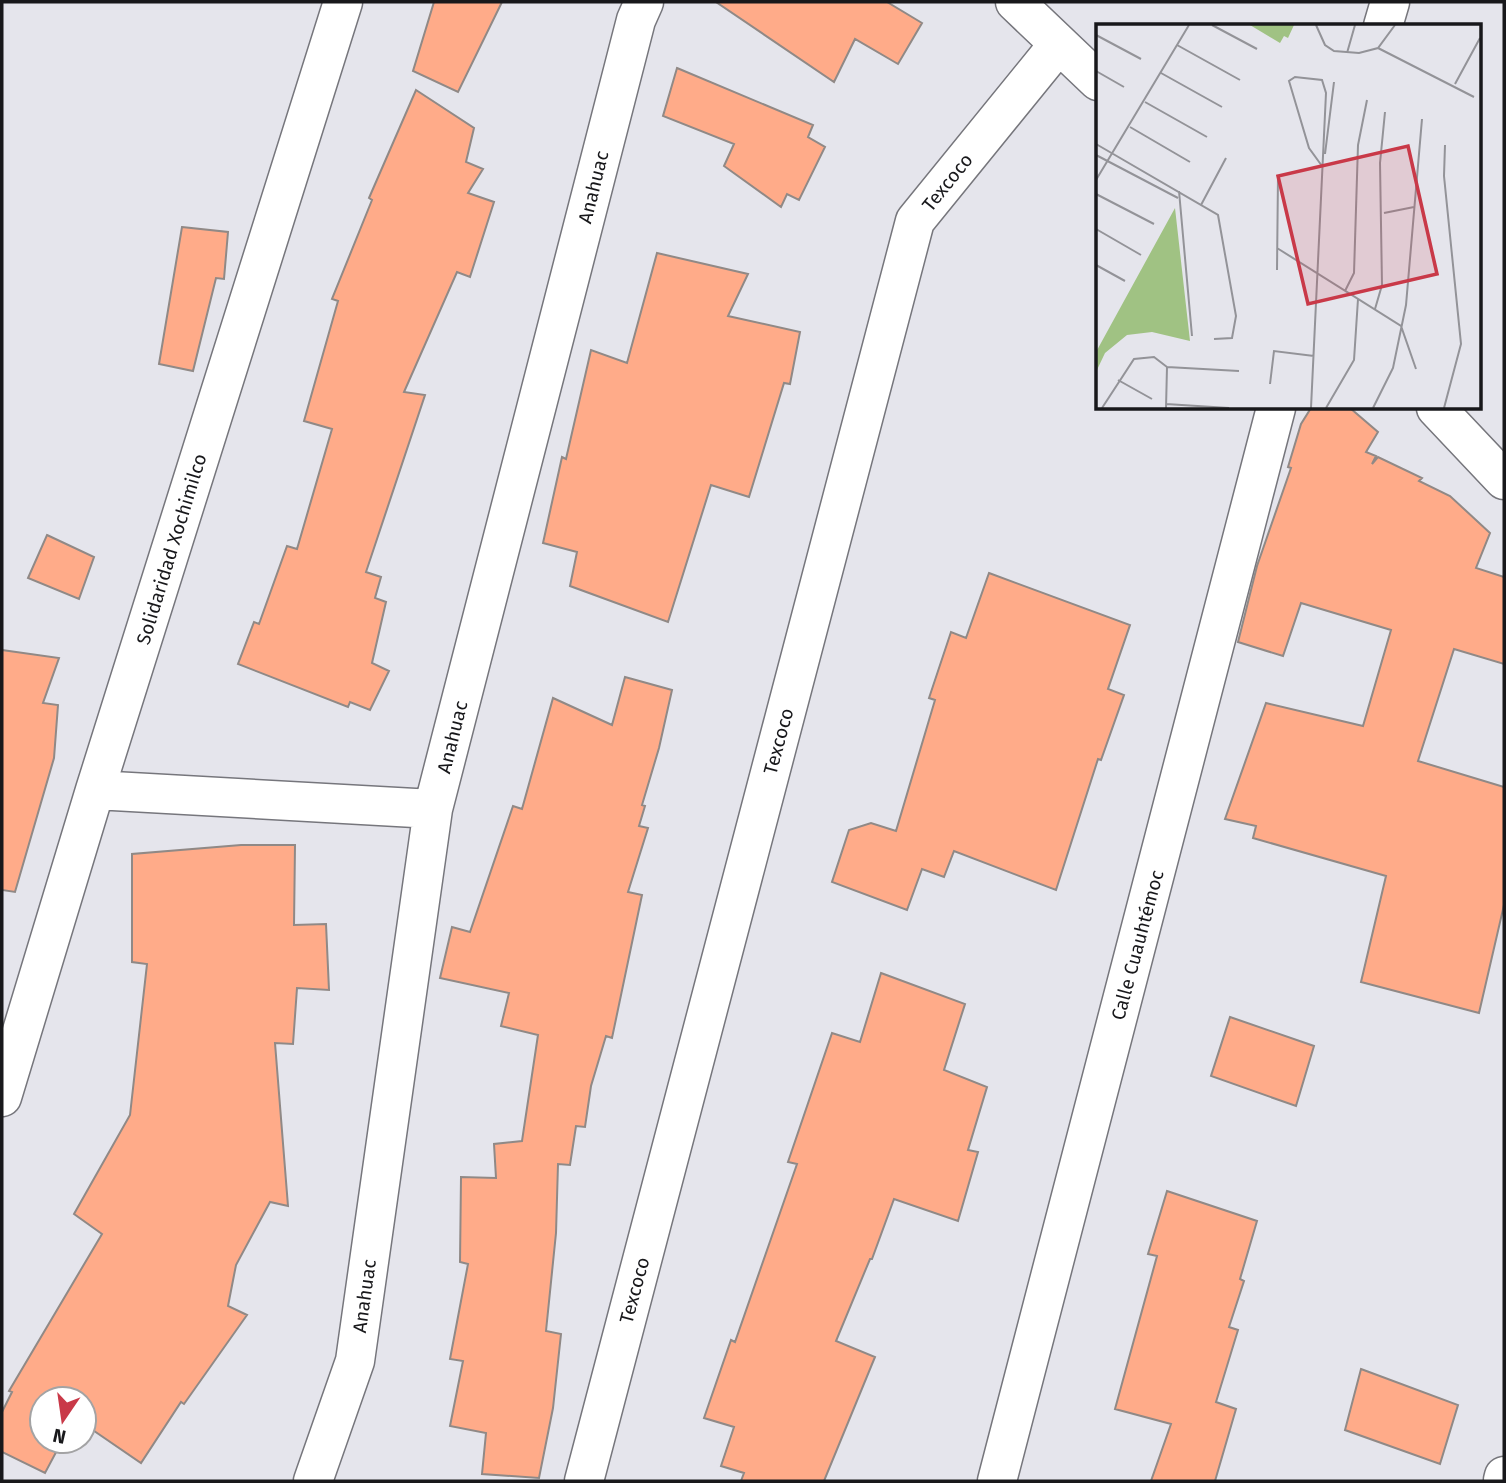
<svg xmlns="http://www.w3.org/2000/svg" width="1506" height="1483" font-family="'Fira Sans',sans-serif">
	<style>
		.building { fill: #ffab89; stroke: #908986; stroke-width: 2 }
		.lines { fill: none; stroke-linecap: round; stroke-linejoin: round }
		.minor-casing { stroke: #76767c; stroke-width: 41 }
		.minor { stroke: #fff; stroke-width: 38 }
		.labels { text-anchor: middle; stroke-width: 5; stroke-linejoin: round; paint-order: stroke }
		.street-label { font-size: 19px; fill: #18181b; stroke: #fff }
		.inset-road { fill: none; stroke: #939398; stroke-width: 2 }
		.view { fill: #c93948; fill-opacity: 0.15; stroke: #c93948; stroke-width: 3.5 }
		.inset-edge { fill: none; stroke: #18181b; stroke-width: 3.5 }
	</style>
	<rect width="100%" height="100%" fill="#e5e5ec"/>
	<path class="building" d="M 434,2 L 502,2 L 458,92 L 413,71 Z
		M 716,2 L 887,2 L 922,23 L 898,64 L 855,39 L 834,82 Z
		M 677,68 L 813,125 L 808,137 L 825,147 L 799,200 L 787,194 L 781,207 L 724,166 L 734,144 L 663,116 Z
		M 416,90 L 474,128 L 466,162 L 483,169 L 468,193 L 494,202 L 470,277 L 457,272 L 404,392 L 425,395 L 366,572 L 381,577 L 375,598 L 386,602 L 372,663 L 389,671 L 370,710 L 350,702 L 348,707 L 238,664 L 254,622 L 259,624 L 287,546 L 297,549 L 332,429 L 304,421 L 338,301 L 332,299 L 372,200 L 369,198 Z
		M 182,227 L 228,232 L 224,279 L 216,278 L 193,371 L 159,364 Z
		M 657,253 L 748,274 L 728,316 L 800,332 L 790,384 L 784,383 L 749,497 L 711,485 L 668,622 L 570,586 L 577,552 L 543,543 L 562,457 L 566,459 L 591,350 L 627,363 Z
		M 1311,408 L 1350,408 L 1378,432 L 1366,452 L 1376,456 L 1372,464 L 1378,457 L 1422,478 L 1419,481 L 1450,496 L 1490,533 L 1476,568 L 1504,577 L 1504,664 L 1454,649 L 1418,761 L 1504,787 L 1504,905 L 1479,1013 L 1361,982 L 1386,876 L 1253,838 L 1256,826 L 1225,819 L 1266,703 L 1363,726 L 1391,630 L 1301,603 L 1283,656 L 1238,642 L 1257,566 L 1291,468 L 1288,467 L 1301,424 Z
		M 47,535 L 94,557 L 79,599 L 28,578 Z
		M 989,573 L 1130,625 L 1108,689 L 1124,695 L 1101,760 L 1098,759 L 1056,890 L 954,851 L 944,877 L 922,869 L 907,910 L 832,882 L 849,830 L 871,823 L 896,831 L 935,700 L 929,698 L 951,632 L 966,638 Z
		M 2,650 L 59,658 L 43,703 L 58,705 L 54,758 L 15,892 L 2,890 Z
		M 625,677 L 672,690 L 659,748 L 642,805 L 645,806 L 639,826 L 648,828 L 628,892 L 642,895 L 612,1038 L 606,1036 L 591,1086 L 585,1127 L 576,1126 L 570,1165 L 558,1164 L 556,1233 L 546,1331 L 561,1334 L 553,1408 L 539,1478 L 482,1474 L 486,1433 L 450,1426 L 463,1361 L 450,1359 L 468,1264 L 460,1262 L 461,1177 L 496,1178 L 494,1144 L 522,1141 L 538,1035 L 501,1026 L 509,993 L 440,978 L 452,927 L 470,932 L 513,806 L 522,809 L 553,698 L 612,725 Z
		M 241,845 L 295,845 L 294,925 L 326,924 L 329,990 L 297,988 L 293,1044 L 275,1043 L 288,1206 L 270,1202 L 236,1265 L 228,1306 L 247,1315 L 184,1404 L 181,1402 L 141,1463 L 84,1424 L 84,1399 L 42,1399 L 42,1441 L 62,1441 L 45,1473 L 2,1452 L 2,1412 L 12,1392 L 9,1391 L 102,1234 L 74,1214 L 130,1115 L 147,964 L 132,962 L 132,854 Z
		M 881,973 L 965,1004 L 944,1070 L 987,1087 L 968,1150 L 978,1152 L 958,1221 L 894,1199 L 872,1259 L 870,1259 L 836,1341 L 875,1357 L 824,1481 L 741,1481 L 744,1473 L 721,1466 L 734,1427 L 704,1418 L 731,1340 L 735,1342 L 797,1164 L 788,1162 L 832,1033 L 860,1042 Z
		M 1230,1017 L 1314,1046 L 1296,1106 L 1211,1076 Z
		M 1167,1191 L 1257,1221 L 1240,1279 L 1244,1281 L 1229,1327 L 1238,1330 L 1216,1402 L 1236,1409 L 1215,1481 L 1151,1481 L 1171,1424 L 1115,1409 L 1157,1256 L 1148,1254 Z
		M 1361,1369 L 1458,1405 L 1440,1464 L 1345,1430 Z"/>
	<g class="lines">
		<g class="minor-casing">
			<path id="minor" d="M 1015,2 L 1098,81
				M 1383,26 L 1390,2
				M 1436,408 L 1504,480
				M 95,790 L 433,809
				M 2,1097 L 95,790 L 343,2
				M 1503,1480 L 1504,1476
				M 313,1481 L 355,1361 L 433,809 L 636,20 L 644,2
				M 584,1481 L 915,221 L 1058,45
				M 997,1481 L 1276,408"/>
		</g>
		<use href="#minor" class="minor"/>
	</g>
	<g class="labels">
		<g class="street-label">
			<text transform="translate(947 182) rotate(-51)" y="7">Texcoco</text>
			<text transform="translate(593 187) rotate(-76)" y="7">Anahuac</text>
			<text transform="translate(171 549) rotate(-73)" y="7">Solidaridad Xochimilco</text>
			<text transform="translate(452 737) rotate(-76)" y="7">Anahuac</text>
			<text transform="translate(778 741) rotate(-75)" y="7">Texcoco</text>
			<text transform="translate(1137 945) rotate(-75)" y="7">Calle Cuauhtémoc</text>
			<text transform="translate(634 1290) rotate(-75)" y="7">Texcoco</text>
			<text transform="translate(364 1296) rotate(-82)" y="7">Anahuac</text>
		</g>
	</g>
	<g transform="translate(1096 24)">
		<rect width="385" height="385" fill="#e5e5ec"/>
		<path d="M 154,1 L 198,1 L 192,14 L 188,12 L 184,19 ZM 79,184 L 94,317 L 56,308 L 31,311 L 9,329 L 0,348 L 0,328 Z" fill="#a0c283"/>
		<path class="inset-road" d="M 116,1 L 161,25M 220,1 L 229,21 L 238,27 L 263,29 L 282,24 L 299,1M 0,11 L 45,35M 81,21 L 144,56M 282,24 L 378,73M 251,29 L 259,1M 0,47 L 28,63M 65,49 L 126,83M 359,60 L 384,14M 49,78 L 111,113M 34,103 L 94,138M 0,120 L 122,191 L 140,292 L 136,314 L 118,315M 229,130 L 238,58M 0,131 L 82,174M 0,156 L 93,1M 83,167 L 96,312M 0,170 L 58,200M 105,181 L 130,134M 288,189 L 318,183M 0,205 L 45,231M 181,224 L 305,302 L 320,345M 0,241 L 29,257M 181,246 L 182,152M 249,267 L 258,249 L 262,121 L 271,76M 279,285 L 286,261 L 284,139 L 289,88M 71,343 L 143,347M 22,356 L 56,375M 174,360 L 178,327 L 218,332M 70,380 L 133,384M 6,384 L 38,335 L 58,333 L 71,343M 70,384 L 71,343M 215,384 L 230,69 L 226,56 L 199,53 L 193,57 L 213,124 L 226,142M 230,384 L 258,336 L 262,275M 277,384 L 297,344 L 310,281 L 326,95M 348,384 L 365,320 L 348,152 L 349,121"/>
		<path class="view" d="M 312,122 L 341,250 L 212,280 L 182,152 Z"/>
		<rect width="385" height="385" class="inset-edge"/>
	</g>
	<rect width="1506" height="1483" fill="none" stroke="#18181b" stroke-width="7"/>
	<g transform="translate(63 1420) rotate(193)"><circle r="33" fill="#ffffff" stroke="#a3a3a4" stroke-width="2"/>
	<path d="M0-5L12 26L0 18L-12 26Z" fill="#c93948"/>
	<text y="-10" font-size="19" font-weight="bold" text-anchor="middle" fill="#18181b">N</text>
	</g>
</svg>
